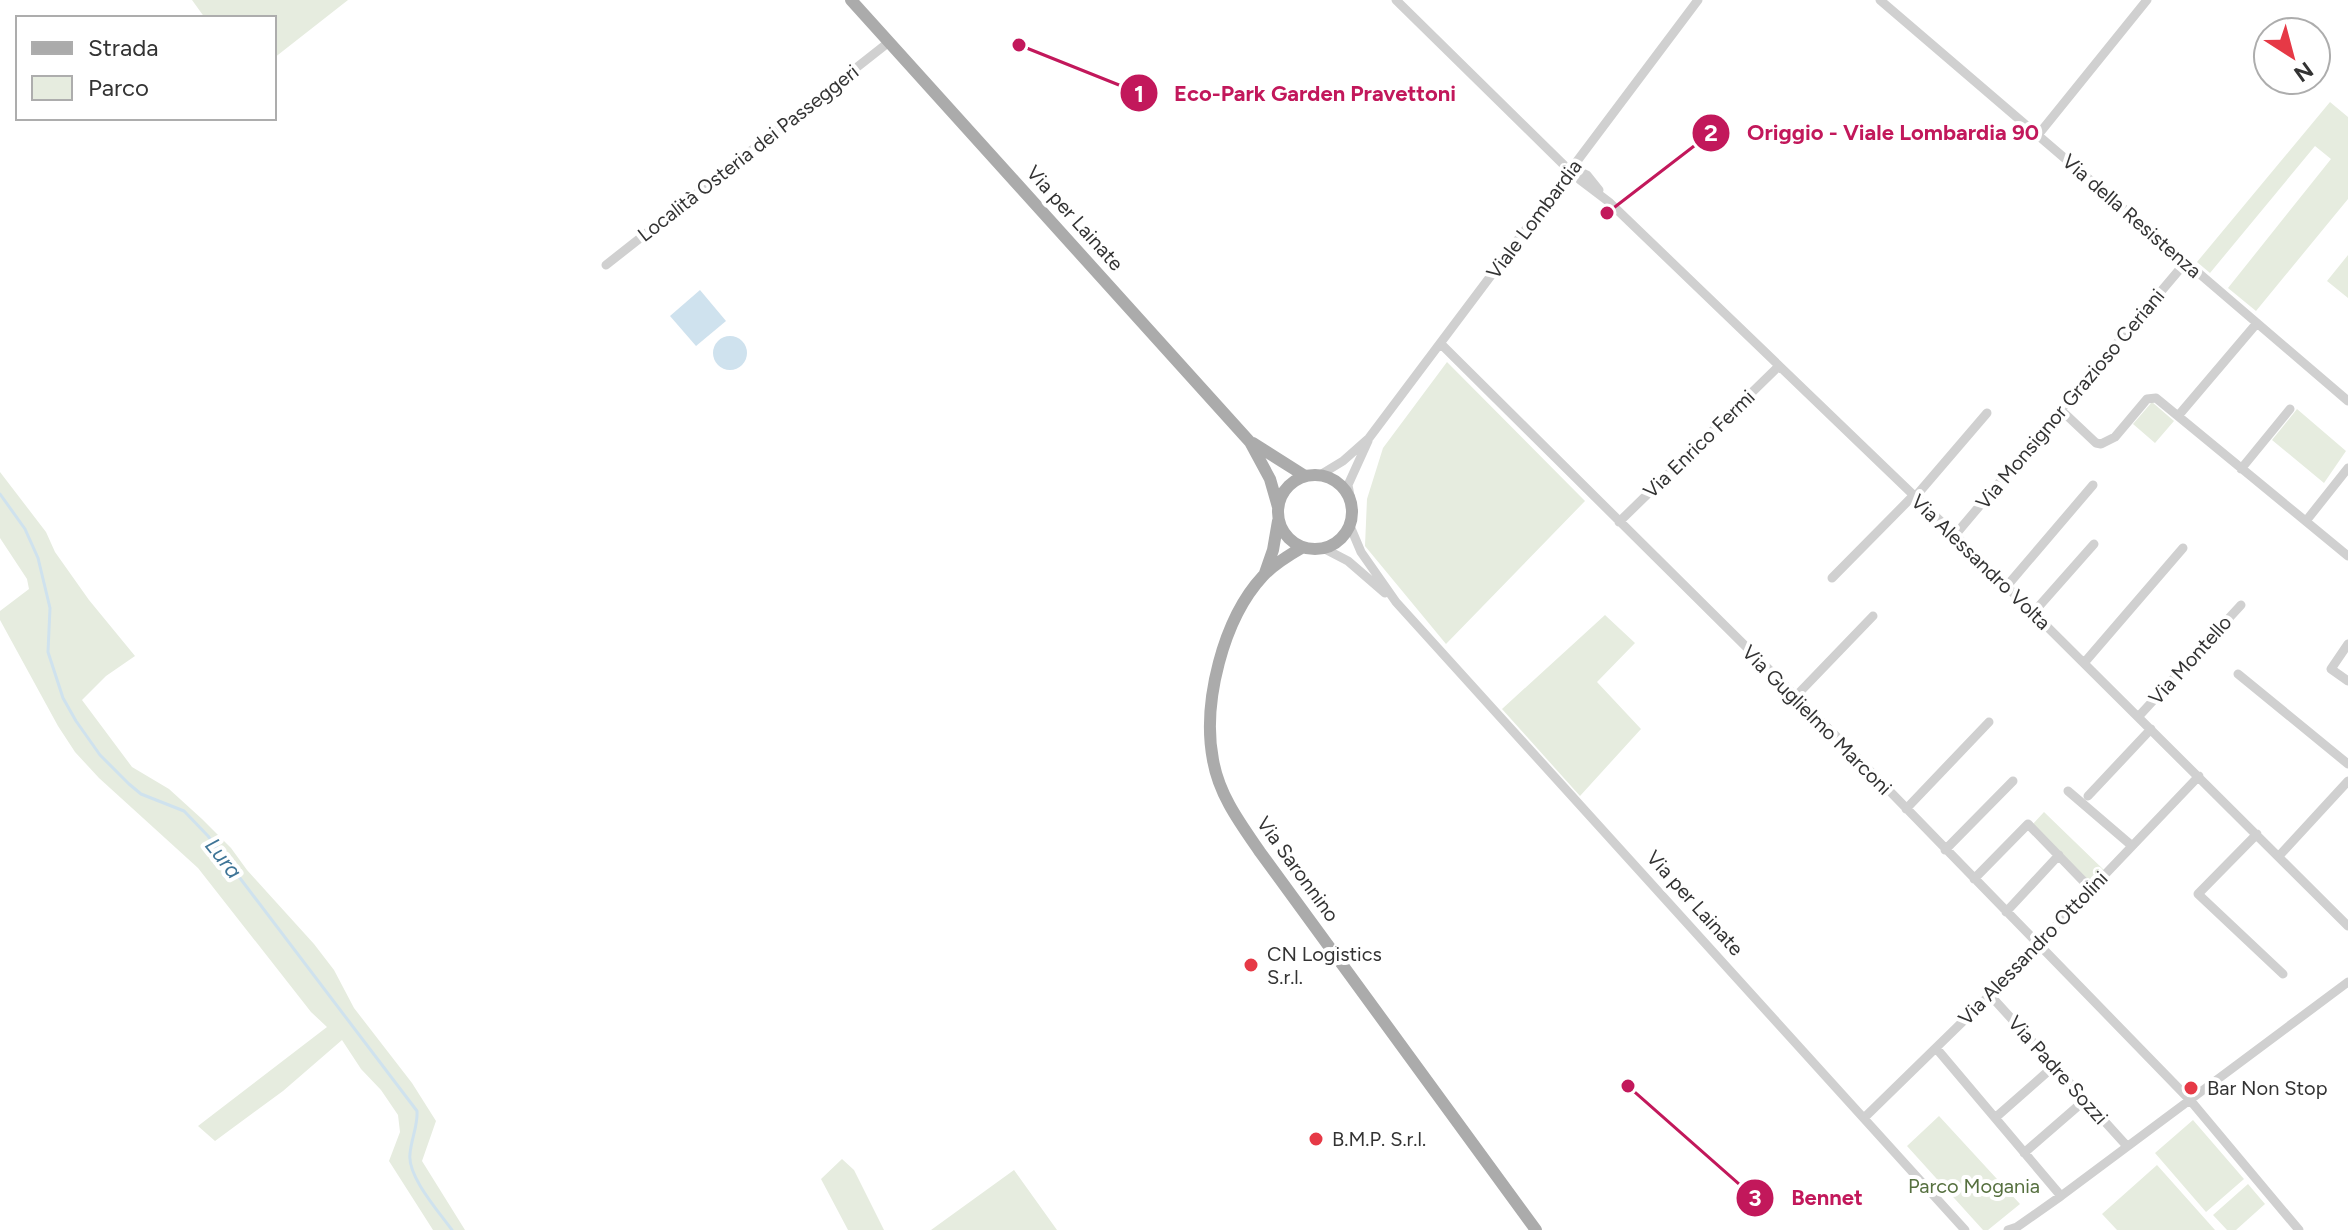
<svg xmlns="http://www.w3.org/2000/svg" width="2348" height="1230" font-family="Figtree,sans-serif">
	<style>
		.green { fill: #e6ecdf }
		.water { fill: #cfe2ee }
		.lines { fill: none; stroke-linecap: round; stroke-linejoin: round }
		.stream { stroke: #cfe2ee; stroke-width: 3 }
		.minor { stroke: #d0d0d0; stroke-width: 9 }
		.major { stroke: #ababab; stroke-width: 12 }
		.poi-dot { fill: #e63946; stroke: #fff; stroke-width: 3 }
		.labels { text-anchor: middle; stroke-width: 8; stroke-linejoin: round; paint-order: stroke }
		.street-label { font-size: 20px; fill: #333; stroke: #fff }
		.poi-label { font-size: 20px; fill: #333; stroke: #fff; text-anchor: start }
		.park-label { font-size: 20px; fill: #56703f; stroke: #fff }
		.water-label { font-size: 22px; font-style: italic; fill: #3f7597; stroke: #fff }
		.leader { fill: none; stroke: #c2185b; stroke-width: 3 }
		.callout-dot { fill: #c2185b; stroke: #fff; stroke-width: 3 }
		.mark-label { font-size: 24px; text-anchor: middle; font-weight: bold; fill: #fff }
		.callout-label { font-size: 22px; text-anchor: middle; font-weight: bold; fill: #c2185b; stroke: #fff; stroke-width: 8; stroke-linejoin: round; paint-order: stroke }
	</style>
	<rect width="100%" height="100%" fill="#fff"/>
	<path class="green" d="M 192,0 L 348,0 L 274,58 L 274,18 L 205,18 Z
		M 2330,102 L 2348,117 L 2348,199 L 2256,311 L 2228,288 L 2331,159 L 2315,146 L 2210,273 L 2197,262 Z
		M 2348,255 L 2348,298 L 2327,281 Z
		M 1447,362 L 1585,501 L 1446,644 L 1365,546 L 1367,499 L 1383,448 Z
		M 2152,402 L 2174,421 L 2155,443 L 2133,424 Z
		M 2297,409 L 2346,451 L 2324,483 L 2272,440 Z
		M 0,472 L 46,532 L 55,552 L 89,600 L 135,656 L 106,676 L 82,700 L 132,767 L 169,789 L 202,819 L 231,848 L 247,870 L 314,944 L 334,970 L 354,1008 L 412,1083 L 436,1121 L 422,1161 L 465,1230 L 433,1230 L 389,1161 L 400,1132 L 398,1115 L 381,1090 L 361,1069 L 342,1040 L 283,1091 L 215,1141 L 198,1126 L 327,1027 L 311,1012 L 198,868 L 99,778 L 75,752 L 58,726 L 0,620 L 0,611 L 29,589 L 27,579 L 0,538 Z
		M 1605,615 L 1635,643 L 1597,682 L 1641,729 L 1580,796 L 1502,709 Z
		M 2044,812 L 2105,871 L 2092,884 L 2031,826 Z
		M 1939,1116 L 2020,1204 L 1988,1230 L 1983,1230 L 1907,1146 Z
		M 2193,1120 L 2244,1179 L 2206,1212 L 2155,1153 Z
		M 842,1159 L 854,1170 L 884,1230 L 848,1230 L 821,1179 Z
		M 2157,1165 L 2215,1230 L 2117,1230 L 2102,1214 Z
		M 1014,1170 L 1057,1230 L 931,1230 Z
		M 2248,1184 L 2265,1204 L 2236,1230 L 2227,1230 L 2213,1215 Z"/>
	<path class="water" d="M 700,290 L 726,321 L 696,346 L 670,316 Z
		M713 353a17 17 0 1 1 34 0a17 17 0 1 1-34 0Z"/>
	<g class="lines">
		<path class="stream" d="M 0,494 L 25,529 L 38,558 L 50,608 L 48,652 L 63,698 L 76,721 L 100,755 L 129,784 L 141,794 L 184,811 L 208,836 L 417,1111 C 418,1126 411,1139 410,1154 C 407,1176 439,1212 452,1230"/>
		<path class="minor" d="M 1396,0 L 1570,171
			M 1880,0 L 2348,401
			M 2038,135 L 2147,0
			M 1572,168 L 1580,180 L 1609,202 L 1955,535 L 2348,926
			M 1572,168 L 1587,175 L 1599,190
			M 606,265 L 889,42
			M 1441,344 L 1840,740 L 2190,1100 L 2299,1230
			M 2061,410 L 2096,443 L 2101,444 L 2115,437 L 2147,399 L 2156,398 L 2348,556
			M 2178,416 L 2257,323
			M 2241,469 L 2290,409
			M 1320,475 L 1343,461 L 1369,438 L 1698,0
			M 1915,497 L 1987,413
			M 1352,506 L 1348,485 L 1368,441
			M 2306,521 L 2348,468
			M 1619,522 L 1779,366
			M 1350,526 L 1361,552 L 1396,602 L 1965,1230
			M 1955,535 L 2185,263
			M 1323,548 L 1348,561 L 1385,593
			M 1832,578 L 1913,496
			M 2006,587 L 2093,485
			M 2033,613 L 2094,544
			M 2348,644 L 2331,669 L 2348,681
			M 2084,663 L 2183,548
			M 2238,674 L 2348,764
			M 1795,697 L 1873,616
			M 2139,716 L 2241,605
			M 2068,791 L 2131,845
			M 2088,796 L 2151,729
			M 1906,809 L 1989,722
			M 2257,834 L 2198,894 L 2283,974
			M 1945,850 L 2013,781
			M 2279,856 L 2348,781
			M 1974,879 L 2028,824 L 2091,889
			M 2006,912 L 2059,855
			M 1990,995 L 2126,1145
			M 1936,1048 L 2061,1196
			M 1864,1118 L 1990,995 L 2199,776
			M 1995,1118 L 2054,1066
			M 2024,1153 L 2085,1100
			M 2008,1230 L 2017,1227 L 2061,1196 L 2348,982"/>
		<path class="major" d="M 851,0 L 1250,442 L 1270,479 L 1278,507
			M 1253,443 L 1305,476
			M1278 512a37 37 0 1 1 74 0a37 37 0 1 1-74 0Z
			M 1303,547 C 1289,555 1274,564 1263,576 C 1223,619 1202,703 1213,760 C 1219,795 1240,823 1260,852 L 1536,1230
			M 1265,573 L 1273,550 L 1278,521"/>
	</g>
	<g class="poi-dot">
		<circle cx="1251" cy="965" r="8"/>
		<circle cx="2191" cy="1088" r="8"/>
		<circle cx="1316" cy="1139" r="8"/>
	</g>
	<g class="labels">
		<g class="street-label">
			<text transform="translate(748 153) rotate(-38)" y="7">Località Osteria dei Passeggeri</text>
			<text transform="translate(2132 216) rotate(41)" y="7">Via della Resistenza</text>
			<text transform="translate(1075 218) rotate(48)" y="7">Via per Lainate</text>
			<text transform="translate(1534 219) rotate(-53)" y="7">Viale Lombardia</text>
			<text transform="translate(2070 399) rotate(-50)" y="7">Via Monsignor Grazioso Ceriani</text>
			<text transform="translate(1699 444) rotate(-44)" y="7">Via Enrico Fermi</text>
			<text transform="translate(1981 562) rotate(44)" y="7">Via Alessandro Volta</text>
			<text transform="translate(2190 660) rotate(-48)" y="7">Via Montello</text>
			<text transform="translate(1817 720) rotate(45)" y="7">Via Guglielmo Marconi</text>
			<text transform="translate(1298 869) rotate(54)" y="7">Via Saronnino</text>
			<text transform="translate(1695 903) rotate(48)" y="7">Via per Lainate</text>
			<text transform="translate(2033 948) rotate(-46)" y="7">Via Alessandro Ottolini</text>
			<text transform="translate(2058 1070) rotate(48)" y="7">Via Padre Sozzi</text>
		</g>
		<g class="poi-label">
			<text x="1267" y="961">CN Logistics<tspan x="1267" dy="23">S.r.l.</tspan></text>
			<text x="2207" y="1095">Bar Non Stop</text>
			<text x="1332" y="1146">B.M.P. S.r.l.</text>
		</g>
		<g class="park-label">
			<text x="1974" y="1193">Parco Mogania</text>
		</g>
		<g class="water-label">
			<text transform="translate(224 858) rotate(52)" y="8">Lura</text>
		</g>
	</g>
	<path class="leader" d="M1019 45L1139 93M1607 213L1711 133M1628 1086L1755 1198"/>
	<g class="callout-dot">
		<circle cx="1019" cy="45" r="8"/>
		<circle cx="1607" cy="213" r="8"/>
		<circle cx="1628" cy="1086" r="8"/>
		<circle cx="1139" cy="93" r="20"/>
		<circle cx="1711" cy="133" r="20"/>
		<circle cx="1755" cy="1198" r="20"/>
	</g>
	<g class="mark-label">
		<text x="1139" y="102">1</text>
		<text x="1711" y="141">2</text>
		<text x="1755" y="1206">3</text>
	</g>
	<g class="callout-label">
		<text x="1315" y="101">Eco-Park Garden Pravettoni</text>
		<text x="1893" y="140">Origgio - Viale Lombardia 90</text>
		<text x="1827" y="1205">Bennet</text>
	</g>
	<rect x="16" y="16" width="260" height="104" fill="#ffffff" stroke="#adadad" stroke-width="2"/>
	<rect x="32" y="42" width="40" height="12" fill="#ababab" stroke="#adadad" stroke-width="2"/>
	<text x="88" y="56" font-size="24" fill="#333333">Strada</text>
	<rect x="32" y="76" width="40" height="24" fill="#e6ecdf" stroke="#adadad" stroke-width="2"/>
	<text x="88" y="96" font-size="24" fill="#333333">Parco</text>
	<g transform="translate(2292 56) rotate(144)"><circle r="38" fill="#ffffff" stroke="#adadad" stroke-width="2"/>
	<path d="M0-6L14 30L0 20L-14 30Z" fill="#e63946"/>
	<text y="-12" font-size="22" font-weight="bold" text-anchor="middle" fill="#333333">N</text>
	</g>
</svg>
